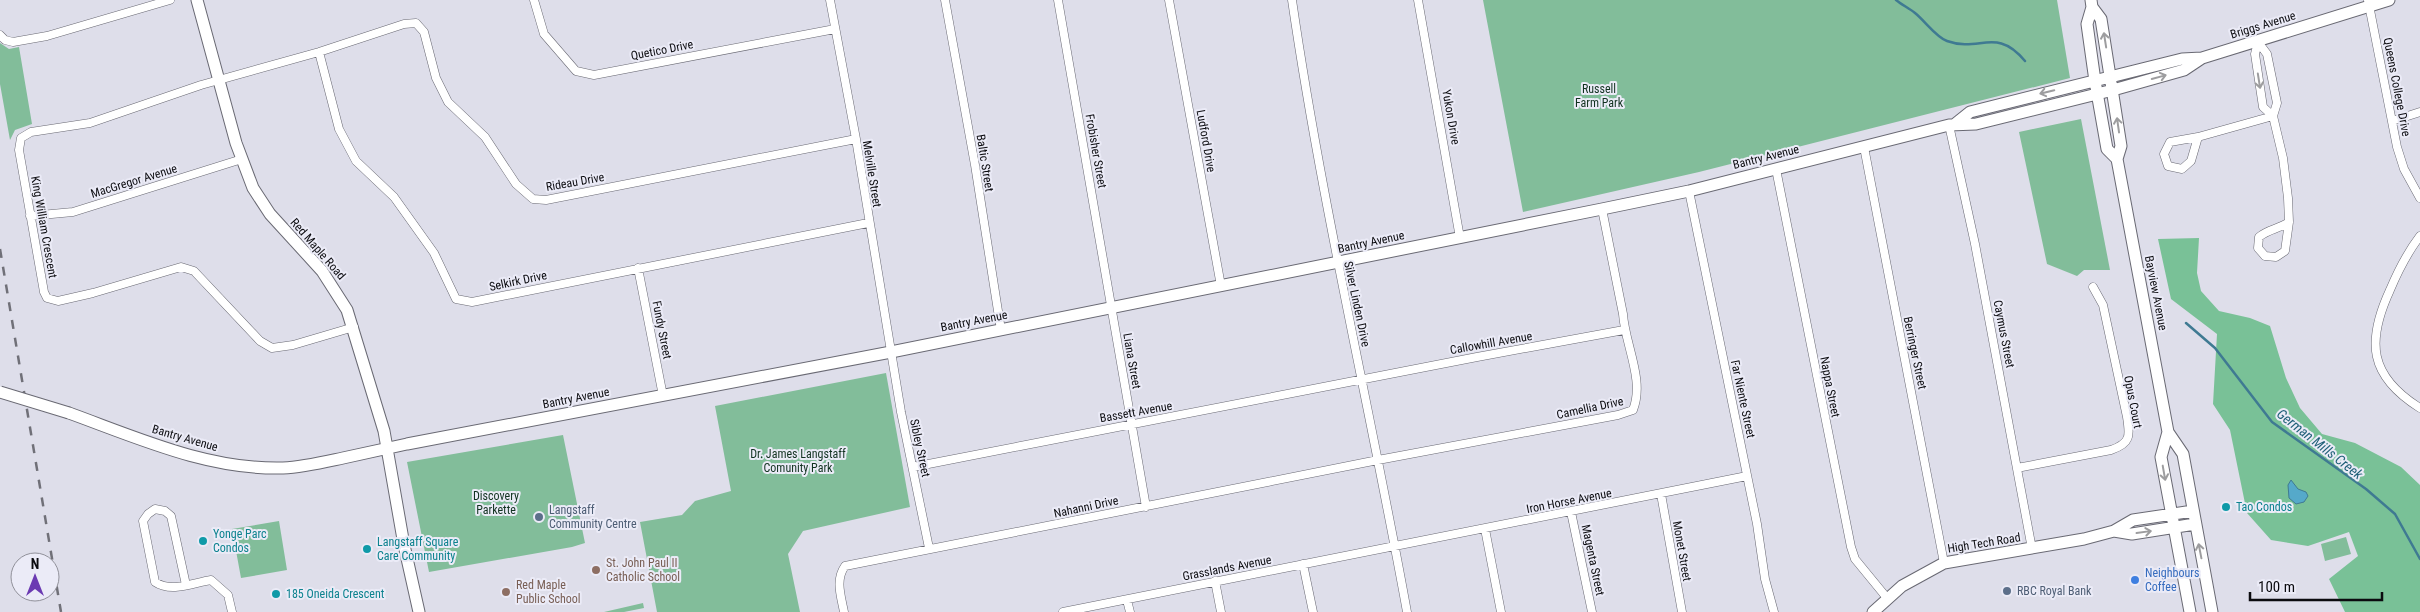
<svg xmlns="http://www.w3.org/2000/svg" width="2420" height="612" font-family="'Roboto Condensed',sans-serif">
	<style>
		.green { fill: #82bd9a }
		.forest { fill: #79c197 }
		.water { fill: #55a9ca; stroke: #3f7a92 }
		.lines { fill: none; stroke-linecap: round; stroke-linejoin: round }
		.stream { stroke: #3f7a92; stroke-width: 2.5 }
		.street-casing { stroke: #696973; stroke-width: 9 }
		.secondary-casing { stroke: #696973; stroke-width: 13 }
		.street { stroke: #fff; stroke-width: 8 }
		.secondary { stroke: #fff; stroke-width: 11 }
		.rail { stroke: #707078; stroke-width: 2.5; stroke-dasharray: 9 9; stroke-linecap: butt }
		.secondary-bridge-casing { stroke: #696973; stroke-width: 13; stroke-linecap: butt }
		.secondary-bridge { stroke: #fff; stroke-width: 11 }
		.oneway { stroke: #9d9d9f }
		.culture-dot { fill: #0f9aa8; stroke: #ebebf7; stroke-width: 2 }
		.service-dot { fill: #5c6f8a; stroke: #ebebf7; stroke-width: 2 }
		.education-dot { fill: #8d6e63; stroke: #ebebf7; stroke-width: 2 }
		.shop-dot { fill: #3f7fe0; stroke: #ebebf7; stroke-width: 2 }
		.labels { text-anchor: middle; stroke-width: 4; stroke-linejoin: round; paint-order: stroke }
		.street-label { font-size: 12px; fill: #0b0b0f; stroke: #ebebf7 }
		.park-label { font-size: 12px; fill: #113220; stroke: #ebebf7 }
		.culture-label { font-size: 12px; fill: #0d838f; stroke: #ebebf7; text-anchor: start }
		.service-label { font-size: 12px; fill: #4e5e75; stroke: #ebebf7; text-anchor: start }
		.education-label { font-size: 12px; fill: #785e54; stroke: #ebebf7; text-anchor: start }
		.shop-label { font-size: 12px; fill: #366cbe; stroke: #ebebf7; text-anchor: start }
		.water-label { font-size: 14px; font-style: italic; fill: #1e5f77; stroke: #ebebf7 }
	</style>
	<rect width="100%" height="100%" fill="#dedeea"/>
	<path class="green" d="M 1483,0 L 2057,0 L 2070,78 L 1699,172 L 1523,212 Z
		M 0,43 L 9,49 L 19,47 L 32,124 L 15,130 L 10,140 L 0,84 Z
		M 2081,119 L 2110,270 L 2084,270 L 2077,276 L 2047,264 L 2019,132 Z
		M 886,373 L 910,507 L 803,531 L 788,554 L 800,612 L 657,612 L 640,522 L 682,515 L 695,501 L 731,491 L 715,406 Z
		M 563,435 L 585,543 L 572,547 L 429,572 L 407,462 Z
		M 279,521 L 287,570 L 241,578 L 232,529 Z
		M 2346,537 L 2351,554 L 2325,561 L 2321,544 Z
		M 643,603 L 644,608 L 624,612 L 604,612 Z"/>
	<path class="forest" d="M 2199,238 L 2197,273 L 2201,291 L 2219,311 L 2250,318 L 2270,326 L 2286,378 L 2300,408 L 2322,434 L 2355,443 L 2401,467 L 2420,485 L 2420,612 L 2345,612 L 2329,579 L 2358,556 L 2349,532 L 2308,546 L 2271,540 L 2247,513 L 2230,430 L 2213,404 L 2217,334 L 2171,299 L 2158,239 Z"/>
	<path class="water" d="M 2291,480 L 2298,489 L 2306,492 L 2308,496 L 2304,502 L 2296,504 L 2289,498 L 2288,485 Z"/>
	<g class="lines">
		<path class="stream" d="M 1896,0 C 1902,5 1909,8 1915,13 C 1925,21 1936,37 1947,41 C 1980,53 1996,26 2025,61
			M 2186,323 L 2215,348 L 2272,422 L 2366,489 L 2395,514 L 2420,559"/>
		<g class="street-casing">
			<path id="street" d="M 534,0 L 544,34 L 576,71 L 594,75 L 835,29
				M 830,0 L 856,139 L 901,412 L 929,548
				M 945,0 L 975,165 L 1001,330
				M 1058,0 L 1146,507
				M 1169,0 L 1221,286
				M 1292,0 C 1322,206 1370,408 1407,612
				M 1418,0 L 1460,238
				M 2368,0 L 2397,147 L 2404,169 L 2420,198
				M 0,35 L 5,40 L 13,42 L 47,36 L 170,0
				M 2258,42 L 2267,54 L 2277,103 L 2273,116 L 2283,158 L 2288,198 L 2289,222 L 2285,251 L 2276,257 L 2265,256 L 2258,248 L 2259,237 C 2268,229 2279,229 2289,222
				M 2258,42 L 2255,54 L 2263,107 L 2273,116
				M 319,52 L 339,129 L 356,161 L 394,197 L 434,253 L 456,299 L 472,302 L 868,223
				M 2392,121 L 2420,112
				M 1949,125 L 1975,244 L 2032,549
				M 2198,137 L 2191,161 L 2182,169 L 2168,166 L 2164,154 L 2170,142 Z
				M 2198,137 L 2273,116
				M 1864,147 L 1944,563
				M 1776,169 L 1851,547 L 1855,559 L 1887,598
				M 1689,191 L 1757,524 L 1765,579 L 1774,612
				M 30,216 L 73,212 L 242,159
				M 2420,236 C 2407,253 2398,271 2390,290 C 2366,342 2369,376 2420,408
				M 638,268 L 663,396
				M 354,327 L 293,345 L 272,348 L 260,341 L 194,271 L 181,267 L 93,293 L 58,301 L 47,298 L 44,292 L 19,150 L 21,138 L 31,132 L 90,123 L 201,85 L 319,52 L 404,24 L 416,23 L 424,32 L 436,78 L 448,102 L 485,137 L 516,184 L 533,199 L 546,200 L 856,139
				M 913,467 L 1477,357 L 1624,330
				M 2017,468 L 2111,450 C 2131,443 2130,436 2127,417 L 2103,305 L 2093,287
				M 1661,494 L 1682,612
				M 1571,512 L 1592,612
				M 1485,529 L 1501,612
				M 1303,564 L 1313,612
				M 1215,581 L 1221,612
				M 186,585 L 171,516 L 165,511 L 155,509 L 148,514 L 143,521 L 155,582 C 171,593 193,583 211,580 L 228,595 L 232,612
				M 1127,600 L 1130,612
				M 844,612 C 841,596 835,580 845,566 L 1378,460 L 1618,415 L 1633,410 C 1645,380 1625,345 1623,314 L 1602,209
				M 1063,612 L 1747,476"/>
		</g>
		<g class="secondary-casing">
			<path id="secondary" d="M 197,0 L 236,143 L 253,188 L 270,214 L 322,271 L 347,310 L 384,431 L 404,545 L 419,612
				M 2091,0 L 2092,7 L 2101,19 L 2121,146 L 2117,159 L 2168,432 L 2183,454 L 2212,612
				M 2092,7 L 2087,24 L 2095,81 L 2107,149 L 2117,159
				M 1955,124 L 1970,112 L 2182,59 L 2202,58 L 2389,0
				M 69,413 C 138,438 208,470 283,468 C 303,467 324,462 343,458 L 407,444 L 891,352 L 1602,209 L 1689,191 L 1949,125 L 1976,124 L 2113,90 L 2184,70 L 2202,58
				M 2168,432 L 2161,457 L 2190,612
				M 2114,531 L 2132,534 L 2195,524
				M 1873,612 L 1902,586 L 1944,563 L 2084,539 L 2114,531 L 2133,520 L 2193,511"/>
		</g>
		<use href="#street" class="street"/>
		<use href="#secondary" class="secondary"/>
		<path class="rail" d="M 0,249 L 61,612"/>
		<g class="secondary-bridge-casing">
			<path id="secondary-bridge" d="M 0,392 L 69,413"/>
		</g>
		<use href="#secondary-bridge" class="secondary-bridge"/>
	</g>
	<defs><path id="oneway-shaft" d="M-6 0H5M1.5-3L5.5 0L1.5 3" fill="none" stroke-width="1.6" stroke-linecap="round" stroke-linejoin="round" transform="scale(1.25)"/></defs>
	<g class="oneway">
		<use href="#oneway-shaft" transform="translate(2105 40) rotate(-99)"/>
		<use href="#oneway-shaft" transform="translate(2159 77) rotate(-15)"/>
		<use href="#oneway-shaft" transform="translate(2259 81) rotate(81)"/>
		<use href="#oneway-shaft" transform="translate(2047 92) rotate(166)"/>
		<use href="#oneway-shaft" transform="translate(2118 125) rotate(-98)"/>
		<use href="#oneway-shaft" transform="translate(2164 473) rotate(80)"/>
		<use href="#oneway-shaft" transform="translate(2144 532) rotate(-8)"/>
		<use href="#oneway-shaft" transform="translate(2200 551) rotate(-101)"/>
	</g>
	<g class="culture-dot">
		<circle cx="2226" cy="507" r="5"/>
		<circle cx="203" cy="541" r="5"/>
		<circle cx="367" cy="549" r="5"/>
		<circle cx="276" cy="594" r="5"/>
	</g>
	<g class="service-dot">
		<circle cx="539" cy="517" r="5"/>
		<circle cx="2007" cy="591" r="5"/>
	</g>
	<g class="education-dot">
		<circle cx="596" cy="570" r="5"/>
		<circle cx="506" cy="592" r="5"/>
	</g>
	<circle class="shop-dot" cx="2135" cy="580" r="5"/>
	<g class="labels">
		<g class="street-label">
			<text transform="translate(2263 25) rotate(-17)" y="4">Briggs Avenue</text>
			<text transform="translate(662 50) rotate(-11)" y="4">Quetico Drive</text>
			<text transform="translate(2397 87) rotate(79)" y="4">Queens College Drive</text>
			<text transform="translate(1451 117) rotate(80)" y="4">Yukon Drive</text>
			<text transform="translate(1206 141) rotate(80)" y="4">Ludford Drive</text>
			<text transform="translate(1096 151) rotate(80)" y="4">Frobisher Street</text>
			<text transform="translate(1766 157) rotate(-14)" y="4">Bantry Avenue</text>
			<text transform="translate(985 163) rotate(81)" y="4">Baltic Street</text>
			<text transform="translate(872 174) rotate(81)" y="4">Melville Street</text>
			<text transform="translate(134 181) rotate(-17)" y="4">MacGregor Avenue</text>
			<text transform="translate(575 182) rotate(-10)" y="4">Rideau Drive</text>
			<text transform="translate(44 227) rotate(80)" y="4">King William Crescent</text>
			<text transform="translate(1371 242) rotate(-12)" y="4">Bantry Avenue</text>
			<text transform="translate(318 249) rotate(49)" y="4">Red Maple Road</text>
			<text transform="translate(518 281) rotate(-12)" y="4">Selkirk Drive</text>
			<text transform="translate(2156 293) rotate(79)" y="4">Bayview Avenue</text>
			<text transform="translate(1357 304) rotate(78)" y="4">Silver Linden Drive</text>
			<text transform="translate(974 321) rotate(-11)" y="4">Bantry Avenue</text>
			<text transform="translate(662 330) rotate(79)" y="4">Fundy Street</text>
			<text transform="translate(2004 334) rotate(79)" y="4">Caymus Street</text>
			<text transform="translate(1491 343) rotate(-10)" y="4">Callowhill Avenue</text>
			<text transform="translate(1915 353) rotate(78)" y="4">Berringer Street</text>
			<text transform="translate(1132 361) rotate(80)" y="4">Liana Street</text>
			<text transform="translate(1830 387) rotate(79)" y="4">Nappa Street</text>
			<text transform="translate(576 398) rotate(-11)" y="4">Bantry Avenue</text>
			<text transform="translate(1743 399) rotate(78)" y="4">Far Niente Street</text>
			<text transform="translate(2133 402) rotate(79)" y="4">Opus Court</text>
			<text transform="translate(1590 408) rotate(-12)" y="4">Camellia Drive</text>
			<text transform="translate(1136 412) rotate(-10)" y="4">Bassett Avenue</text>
			<text transform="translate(185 438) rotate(16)" y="4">Bantry Avenue</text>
			<text transform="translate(920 448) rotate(78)" y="4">Sibley Street</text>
			<text transform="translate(1569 501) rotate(-11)" y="4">Iron Horse Avenue</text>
			<text transform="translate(1086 507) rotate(-12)" y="4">Nahanni Drive</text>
			<text transform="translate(1984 543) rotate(-9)" y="4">High Tech Road</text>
			<text transform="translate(1682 551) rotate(80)" y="4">Monet Street</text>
			<text transform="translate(1593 560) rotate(78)" y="4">Magenta Street</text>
			<text transform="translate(1227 568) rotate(-11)" y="4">Grasslands Avenue</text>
		</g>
		<g class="park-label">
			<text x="1599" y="93">Russell<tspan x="1599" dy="14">Farm Park</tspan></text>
			<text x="798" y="458">Dr. James Langstaff<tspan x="798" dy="14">Comunity Park</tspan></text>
			<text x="496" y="500">Discovery<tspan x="496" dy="14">Parkette</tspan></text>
		</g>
		<g class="culture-label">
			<text x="2236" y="511">Tao Condos</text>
			<text x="213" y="538">Yonge Parc<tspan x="213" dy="14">Condos</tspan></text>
			<text x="377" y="546">Langstaff Square<tspan x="377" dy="14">Care Community</tspan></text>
			<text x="286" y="598">185 Oneida Crescent</text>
		</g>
		<g class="service-label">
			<text x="549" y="514">Langstaff<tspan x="549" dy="14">Community Centre</tspan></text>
			<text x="2017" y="595">RBC Royal Bank</text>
		</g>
		<g class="education-label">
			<text x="606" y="567">St. John Paul II<tspan x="606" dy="14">Catholic School</tspan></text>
			<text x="516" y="589">Red Maple<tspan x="516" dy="14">Public School</tspan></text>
		</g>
		<g class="shop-label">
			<text x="2145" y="577">Neighbours<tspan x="2145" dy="14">Coffee</tspan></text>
		</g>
		<g class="water-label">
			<text transform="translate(2320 444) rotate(38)" y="5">German Mills Creek</text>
		</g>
	</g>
	<g transform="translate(35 577)"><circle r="24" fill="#ebebf7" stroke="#91919a"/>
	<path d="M0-4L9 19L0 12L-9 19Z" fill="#6b3ab2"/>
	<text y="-8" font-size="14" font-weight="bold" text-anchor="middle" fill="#0b0b0f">N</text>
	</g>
	<path d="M2250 592v8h132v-8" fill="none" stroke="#0b0b0f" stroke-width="2.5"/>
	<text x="2258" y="592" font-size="15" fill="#0b0b0f" stroke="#ebebf7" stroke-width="4" paint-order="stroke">100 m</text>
</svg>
